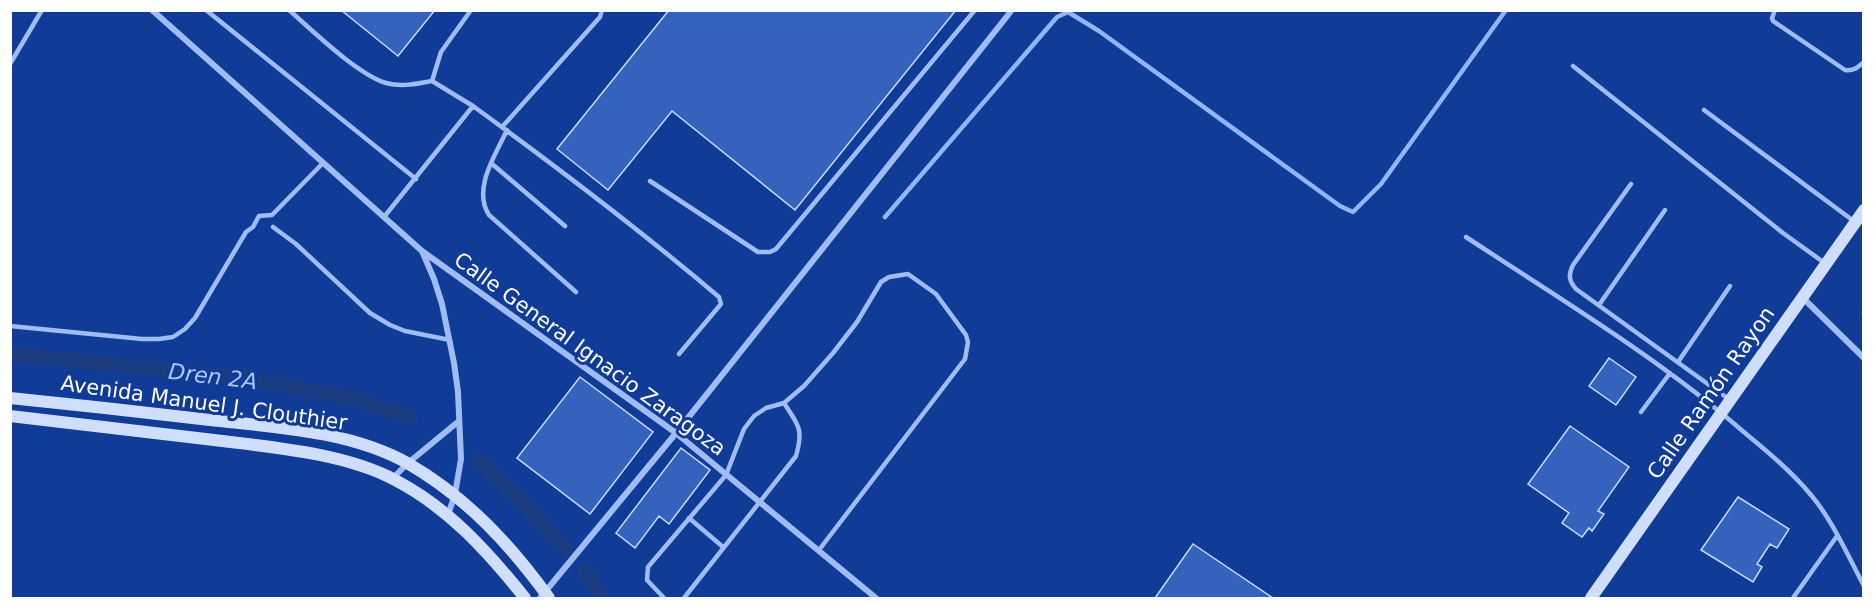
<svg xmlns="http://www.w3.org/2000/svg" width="1874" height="609" font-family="'DejaVu Sans',sans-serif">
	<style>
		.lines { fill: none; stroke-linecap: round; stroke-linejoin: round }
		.stream { stroke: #91b5f7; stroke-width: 4.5 }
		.canal { stroke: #1d3d82; stroke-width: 15 }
		.building { fill: #3462bd; stroke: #c8dafe; stroke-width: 1.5 }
		.lane { stroke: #a0bcf4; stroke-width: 4.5 }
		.street { stroke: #a0bcf4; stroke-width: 6 }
		.secondary { stroke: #d0defd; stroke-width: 12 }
		.labels { text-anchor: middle; stroke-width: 6; stroke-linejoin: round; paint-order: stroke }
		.street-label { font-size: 21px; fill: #fff; stroke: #103b97 }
		.water-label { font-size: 22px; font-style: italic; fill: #acc7fb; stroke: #103b97 }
	</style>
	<rect width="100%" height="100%" fill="#103b97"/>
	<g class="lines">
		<path class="stream" d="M 885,217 L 1057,17 L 1068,12 L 1099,31 L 1340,206 L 1353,212 L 1381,184 L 1506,10"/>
		<path class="canal" d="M 10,354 L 243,378 L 352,398 L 411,418
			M 478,460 L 518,498 L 565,548
			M 585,572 L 603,598"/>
	</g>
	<path class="building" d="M 341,10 L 435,10 L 398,56 Z
		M 669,10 L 956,10 L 795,210 L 672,111 L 608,190 L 557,149 Z
		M 1609,358 L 1636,377 L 1616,405 L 1589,386 Z
		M 580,377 L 653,432 L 590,514 L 517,458 Z
		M 1570,426 L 1629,467 L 1598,511 L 1604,514 L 1592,531 L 1589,528 L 1582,537 L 1562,523 L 1569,513 L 1528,484 Z
		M 681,448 L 710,470 L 669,524 L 659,516 L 635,548 L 616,533 Z
		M 1738,497 L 1789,529 L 1777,548 L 1770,544 L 1757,564 L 1762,567 L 1753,582 L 1701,550 Z
		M 1193,544 L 1273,598 L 1155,598 Z"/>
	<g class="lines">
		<path class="lane" d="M 206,10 L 416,179
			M 289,10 C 313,31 357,74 386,83 C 401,87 417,84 432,81 L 473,106 L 384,217
			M 1775,10 L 1772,18 L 1773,21 L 1845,70 C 1854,71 1857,68 1864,62
			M 10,64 L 42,10
			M 1573,66 L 1783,233 L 1826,264
			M 432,81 L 441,52 L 471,10
			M 473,106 C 557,167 640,230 719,297 L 721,304 L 679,354
			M 1704,110 L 1855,222
			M 502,127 L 600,17 L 602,10
			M 507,130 C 496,154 472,189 489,215 L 576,292
			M 491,163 L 565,226
			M 650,181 L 758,252 L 770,252 L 776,249 L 975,10
			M 1631,184 L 1573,265 C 1568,275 1569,281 1576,289 L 1730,400
			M 273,227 L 296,244 L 370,313 L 390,325 L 405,331 L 450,340
			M 1466,237 C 1560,299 1659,358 1745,433 C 1768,452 1792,472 1811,495 C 1833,521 1848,556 1864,586
			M 1599,305 L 1665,210
			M 1864,312 L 1864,314
			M 10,326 L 142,339 L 159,339 L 173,337 L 185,329 L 195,318 L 246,232 L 253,227 L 259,216 L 272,215 L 323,163
			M 1678,362 L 1730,286
			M 1641,412 L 1670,373
			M 689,518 L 723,547
			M 664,598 L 647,580 L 648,567 L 726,475 L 744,429 L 754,416 L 766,408 L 784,403 L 804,386 L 833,353 L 857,322 L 881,282 L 889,277 L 908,274 L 936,294 L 966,335 L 968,342 L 965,359 L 819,550
			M 684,598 L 796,456 C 804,428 798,425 784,403
			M 1793,598 L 1837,536"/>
		<path class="street" d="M 152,10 L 422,251 L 676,433 L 876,598
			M 422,251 L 434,279 L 442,304 L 454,363 L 458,392 L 461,459 L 455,494 L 448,515
			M 1802,297 L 1864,358
			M 393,478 L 408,463 L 459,421
			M 540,598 L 676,433 L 1012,10"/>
		<path class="secondary" d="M 10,398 C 77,405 143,412 210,420 C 274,427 352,431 409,464 C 467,498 510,544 549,598
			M 10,416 C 78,424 146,432 214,440 C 270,447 345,453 395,480 C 449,508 488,552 525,598
			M 1591,598 L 1864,210"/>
	</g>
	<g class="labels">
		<g class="street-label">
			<text transform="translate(590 354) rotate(36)" y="7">Calle General Ignacio Zaragoza</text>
			<text transform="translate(1711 393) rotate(-55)" y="7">Calle Ramón Rayon</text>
			<text transform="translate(204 403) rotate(8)" y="7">Avenida Manuel J. Clouthier</text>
		</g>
		<g class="water-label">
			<text transform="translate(213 376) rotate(7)" y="8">Dren 2A</text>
		</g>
	</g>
	<rect width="1874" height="609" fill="none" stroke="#ffffff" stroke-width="24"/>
</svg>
